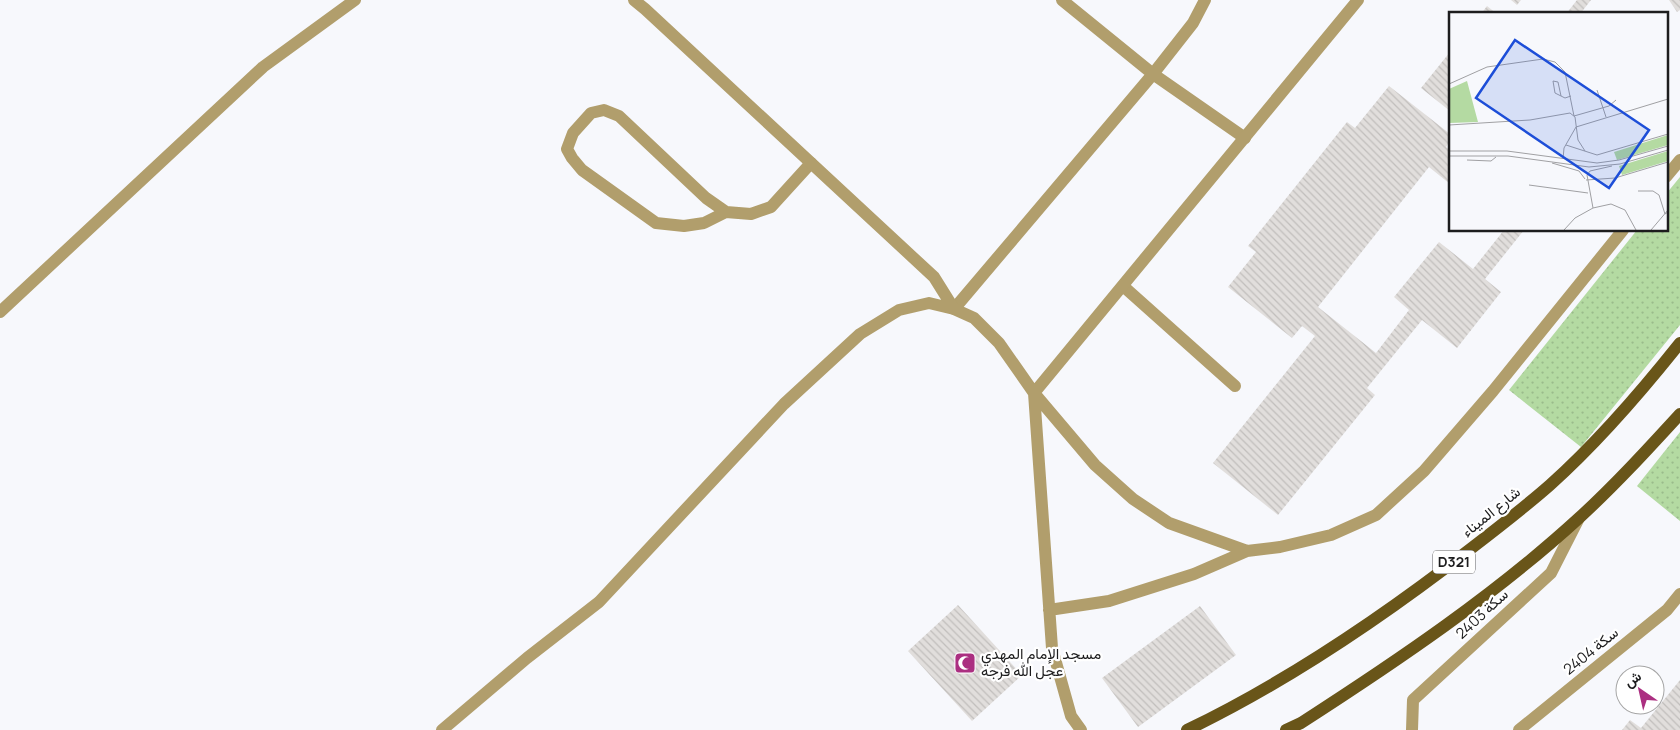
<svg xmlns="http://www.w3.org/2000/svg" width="1680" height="730" font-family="Manrope,Vazirmatn,sans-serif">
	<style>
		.grass { fill: url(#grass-dots) }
		.building { fill: url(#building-back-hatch) }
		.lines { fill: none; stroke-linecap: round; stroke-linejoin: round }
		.lane { stroke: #b19e6c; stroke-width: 12 }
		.street { stroke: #b19e6c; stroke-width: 12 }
		.primary { stroke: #695519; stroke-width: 12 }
		.labels { text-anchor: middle; stroke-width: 4.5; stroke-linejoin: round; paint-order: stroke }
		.shield { fill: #fff; stroke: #616162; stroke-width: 1 }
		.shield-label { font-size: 14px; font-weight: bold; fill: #1d1d1e }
		.street-label { font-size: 15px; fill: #1d1d1e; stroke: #fff }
		.poi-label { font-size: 15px; fill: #1d1d1e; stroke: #fff; text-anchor: start }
		.inset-road { fill: none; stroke: #a0a0a3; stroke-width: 1 }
		.view { fill: #1d4ed8; fill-opacity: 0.15; stroke: #1d4ed8; stroke-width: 2.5 }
		.inset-edge { fill: none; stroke: #1d1d1e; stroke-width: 2.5 }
	</style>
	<defs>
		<pattern id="grass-dots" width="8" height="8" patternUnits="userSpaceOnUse" patternTransform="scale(1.25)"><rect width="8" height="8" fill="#b4daa2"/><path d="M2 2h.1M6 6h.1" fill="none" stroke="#9abb8b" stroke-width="1.8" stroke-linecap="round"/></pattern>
		<pattern id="building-back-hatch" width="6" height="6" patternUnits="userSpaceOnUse" patternTransform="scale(1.25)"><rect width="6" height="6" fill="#e1dedc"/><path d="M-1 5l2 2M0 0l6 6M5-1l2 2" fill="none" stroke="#c1bebc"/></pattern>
	</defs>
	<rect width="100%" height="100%" fill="#f7f8fc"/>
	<path class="grass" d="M 1680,177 L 1680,325 L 1581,447 L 1509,390 L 1637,230 L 1666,230 L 1666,194 Z
		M 1680,432 L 1680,521 L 1637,486 Z"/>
	<path class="building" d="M 1511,0 L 1521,0 L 1517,5 Z
		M 1577,0 L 1591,0 L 1580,14 L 1566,14 Z
		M 1669,0 L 1680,0 L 1680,10 L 1677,12 Z
		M 1487,6 L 1497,14 L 1481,14 Z
		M 1450,52 L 1450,111 L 1421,88 Z
		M 1389,86 L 1450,134 L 1450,141 L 1446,147 L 1450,150 L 1450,184 L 1429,167 L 1318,307 L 1376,353 L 1409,310 L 1394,297 L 1439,242 L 1473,269 L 1504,230 L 1524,230 L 1485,279 L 1501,292 L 1457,348 L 1422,320 L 1367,388 L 1375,395 L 1278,515 L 1213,463 L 1315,336 L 1302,326 L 1292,338 L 1228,287 L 1256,252 L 1248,246 L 1347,122 L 1355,128 Z
		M 958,605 L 1022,675 L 972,721 L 908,651 Z
		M 1200,606 L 1236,655 L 1138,727 L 1102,678 Z
		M 1680,680 L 1680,730 L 1622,730 L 1630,720 L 1641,728 Z"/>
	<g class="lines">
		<path class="lane" d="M 1062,0 L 1153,74 L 1245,138
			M 726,212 L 704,223 L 684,226 L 656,223 L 582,170 L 572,158 L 567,149 L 573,133 L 591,113 L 604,110 L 619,116 L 706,198 L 726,212 L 751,214 L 771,207 L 811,163
			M 1123,286 L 1235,386
			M 954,309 L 1153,74 L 1193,23 L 1205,0"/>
		<path class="street" d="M 634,0 L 645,9 L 934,277 L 954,309
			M 1666,177 L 1680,160
			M 0,312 L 263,67 L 355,0
			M 1049,610 L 1109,601 L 1194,574 L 1247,551 L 1280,547 L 1331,535 L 1376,515 L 1424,471 L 1493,391 L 1623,230
			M 442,730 L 527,658 L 599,602 L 784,404 L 860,334 L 899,310 L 929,303 L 954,309 L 974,318 L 999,343 L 1034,393 L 1095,465 L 1133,499 L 1169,523 L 1247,551
			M 1081,730 L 1071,716 L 1052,648 L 1034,393 L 1358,0
			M 1412,730 L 1413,700 L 1551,573 L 1578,520
			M 1519,730 L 1667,610 L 1680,594"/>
		<path class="primary" d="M 1187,730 C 1289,681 1384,616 1473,547 C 1499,527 1525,507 1550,485 C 1596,444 1641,392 1680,343
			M 1286,730 L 1301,723 C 1397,661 1495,595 1579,518 C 1615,485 1647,450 1680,414"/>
	</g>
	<defs>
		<g id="mosque-square" transform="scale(1.125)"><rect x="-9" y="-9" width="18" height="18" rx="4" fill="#ab2f81" stroke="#fff"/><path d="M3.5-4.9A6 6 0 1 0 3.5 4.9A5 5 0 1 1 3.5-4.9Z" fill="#fff"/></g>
	</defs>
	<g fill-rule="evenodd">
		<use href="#mosque-square" x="965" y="663"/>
	</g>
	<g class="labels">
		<rect class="shield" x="1433" y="550.5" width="42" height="23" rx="4"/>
		<g class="shield-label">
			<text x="1454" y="567">D321</text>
		</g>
		<g class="street-label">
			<text transform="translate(1491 512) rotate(-39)" y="5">شارع الميناء</text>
			<text transform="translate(1482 614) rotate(-43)" y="5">سكة 2403</text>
			<text transform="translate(1591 651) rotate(-39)" y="5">سكة 2404</text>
		</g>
		<g class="poi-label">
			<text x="981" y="659">مسجد الإمام المهدي<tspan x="981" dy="17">عجل الله فرجه</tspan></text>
		</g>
	</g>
	<g transform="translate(1449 12)">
		<rect width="219" height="219" fill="#f7f8fc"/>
		<path d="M 18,69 L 29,110 L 0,111 L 0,77 ZM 219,123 L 219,133 L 168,148 L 165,140 ZM 219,139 L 219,149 L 173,163 L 170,154 Z" fill="#b4daa2"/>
		<path class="inset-road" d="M 0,72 L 38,55 L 94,47 L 106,50 L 116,60 L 125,104 L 160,94 L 167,88M 148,78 L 157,105M 112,84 L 109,70 L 104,69 L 106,81 L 116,86 L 122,84M 0,113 L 81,108 L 121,101 L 126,105 L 129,128 L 136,139M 117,133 L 148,143 L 219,122M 0,139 L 58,139 L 148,151 L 170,148 L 219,134M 0,144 L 59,144 L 140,155 L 171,152 L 219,138M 114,147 L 115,136 L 127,115 L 219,87M 18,148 L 42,149 L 47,145M 103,151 L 130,159 L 136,167M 137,168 L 166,166 L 219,150M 80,173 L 139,181M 189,179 L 204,179 L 210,183 L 216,202 L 219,200M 144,196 L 138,163 L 141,159 L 163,154M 115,218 L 126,206 L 144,196 L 162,192 L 176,198 L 187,218M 202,218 L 219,198"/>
		<path class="view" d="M 66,28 L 200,118 L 160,176 L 27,86 Z"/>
		<rect width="219" height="219" class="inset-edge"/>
	</g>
	<g transform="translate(1640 690) rotate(326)"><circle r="24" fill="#ffffff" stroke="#a5a5a5"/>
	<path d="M0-4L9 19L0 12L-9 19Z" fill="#ab2f81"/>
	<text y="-8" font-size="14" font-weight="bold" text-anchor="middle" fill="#1d1d1e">ش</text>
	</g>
</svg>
